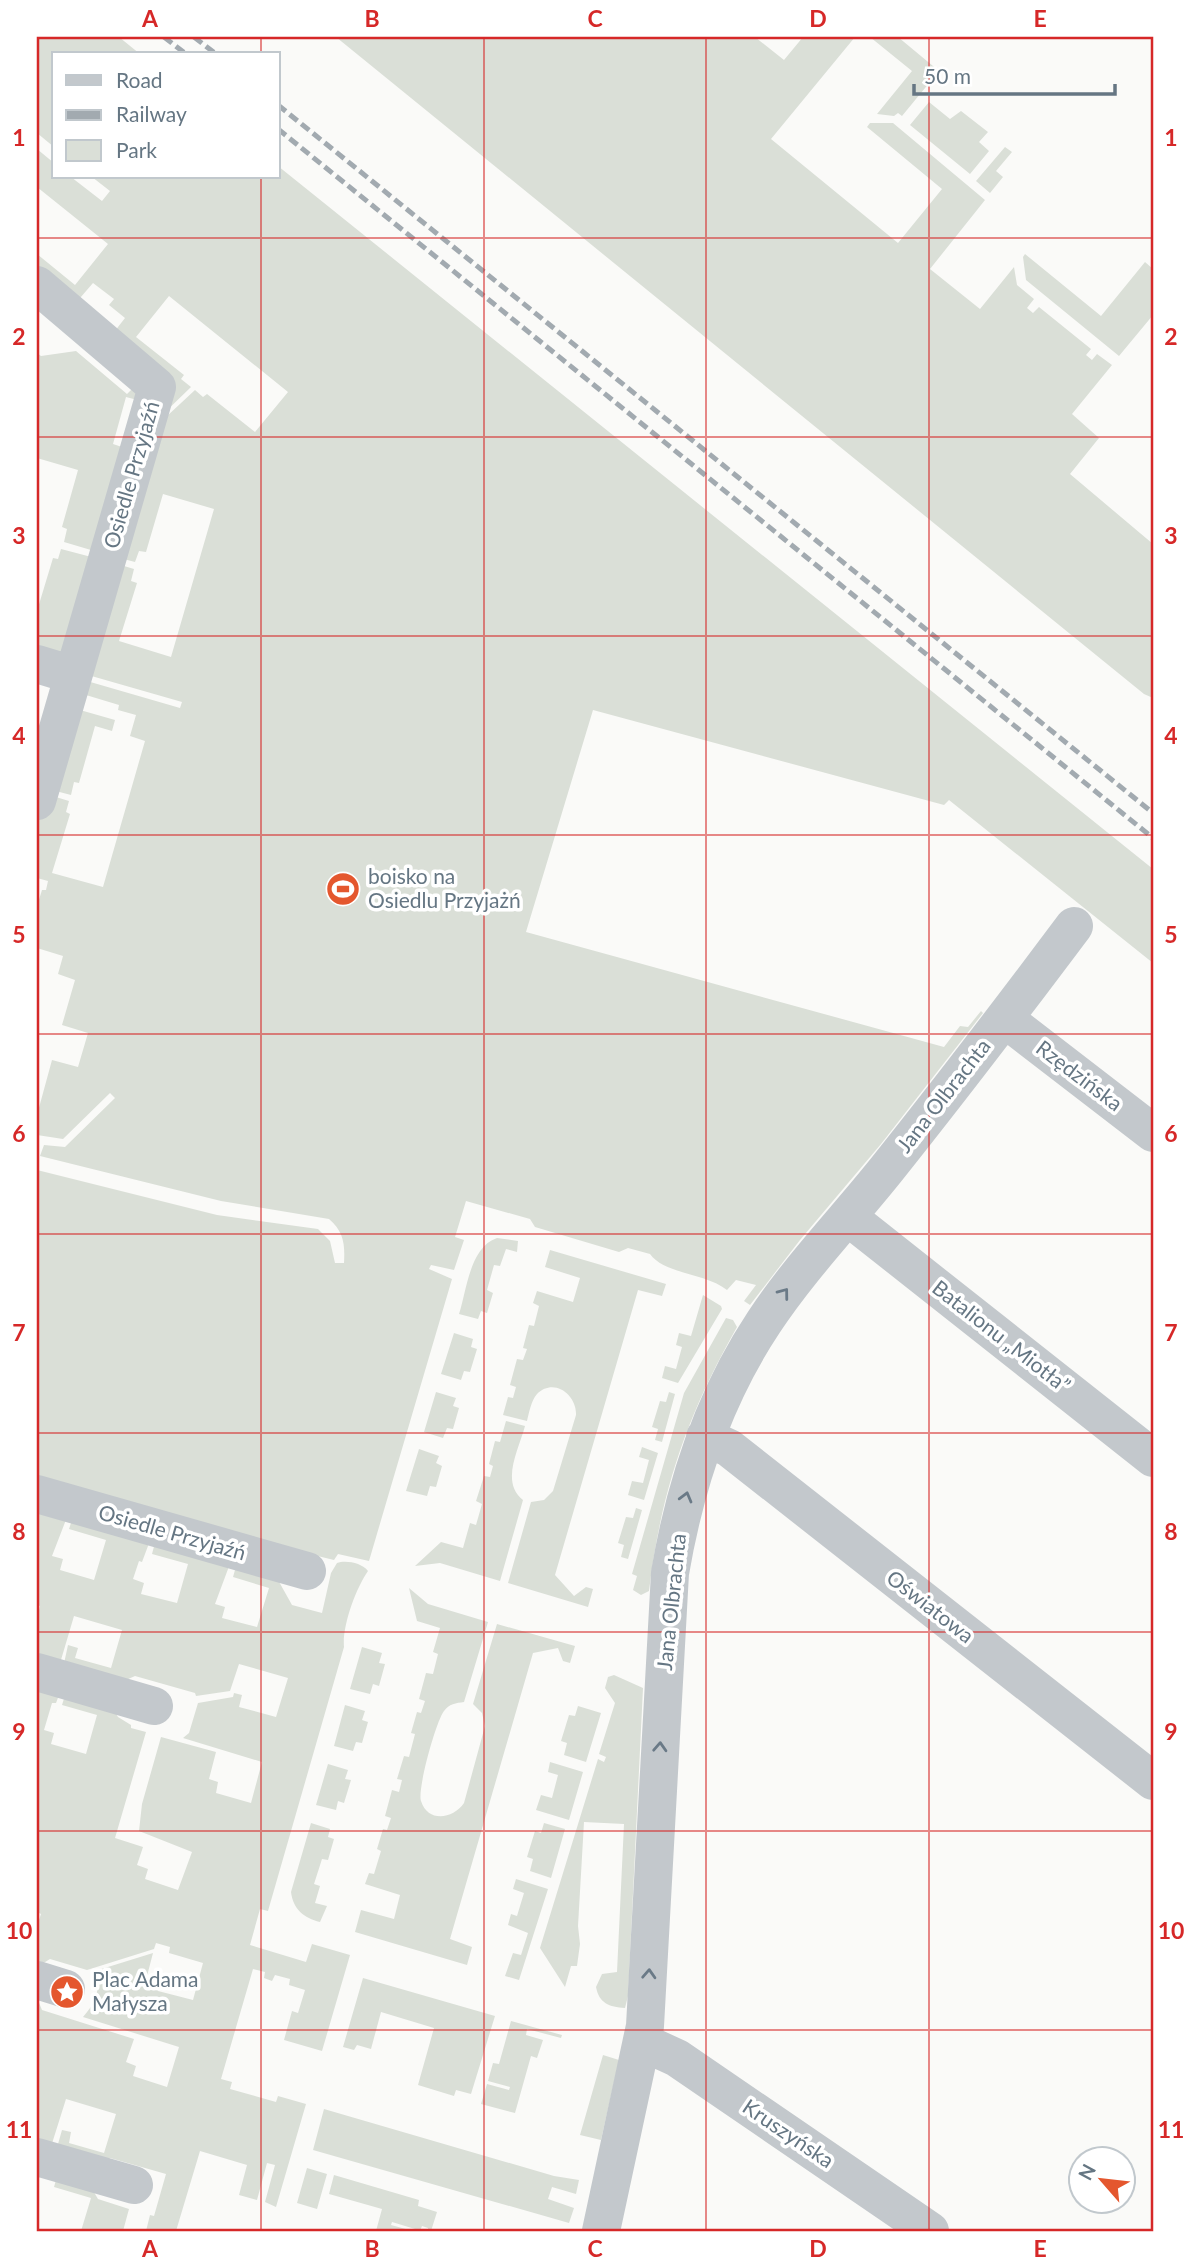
<svg xmlns="http://www.w3.org/2000/svg" width="1190" height="2268" font-family="Lato,sans-serif">
	<style>
		.green { fill: #dadfd7 }
		.lines { fill: none; stroke-linecap: round; stroke-linejoin: round }
		.minor { stroke: #c3c8cc; stroke-width: 38 }
		.rail { stroke: #a2aab0; stroke-width: 5; stroke-dasharray: 10 5; stroke-linecap: butt }
		.oneway { stroke: #6a7a87 }
		.grid { fill: none; stroke: #d62828; stroke-width: 2; stroke-opacity: 0.55 }
		.labels { text-anchor: middle; stroke-width: 7; stroke-linejoin: round; paint-order: stroke }
		.street-label { font-size: 21px; fill: #657683; stroke: #fff }
		.poi-label { font-size: 21px; fill: #657683; stroke: #fff; text-anchor: start }
		.neatline { fill: none; stroke: #d62828; stroke-width: 2.5 }
		.grid-label { font-size: 23px; text-anchor: middle; font-weight: bold; fill: #d62828 }
	</style>
	<rect width="100%" height="100%" fill="#fafaf8"/>
	<path class="green" d="M 37,37 L 119,37 L 140,54 L 54,54 L 54,147 L 37,133 Z
		M 336,37 L 755,37 L 784,60 L 803,37 L 855,37 L 771,139 L 898,243 L 942,189 L 867,127 L 870,123 L 893,123 L 985,200 L 930,269 L 980,309 L 1014,267 L 1017,285 L 1034,299 L 1027,308 L 1033,313 L 1039,307 L 1091,349 L 1086,355 L 1092,360 L 1097,354 L 1112,365 L 1072,414 L 1099,438 L 1070,474 L 1153,544 L 1153,698 L 1144,694 Z
		M 870,37 L 898,37 L 939,71 L 902,116 L 898,113 L 894,116 L 877,114 L 912,71 Z
		M 929,102 L 950,119 L 961,111 L 988,132 L 979,142 L 989,151 L 970,174 L 910,125 Z
		M 1005,147 L 1012,152 L 996,171 L 1003,177 L 990,193 L 976,181 Z
		M 37,149 L 54,163 L 54,177 L 71,177 L 102,201 L 110,191 L 92,177 L 278,177 L 278,166 L 1153,869 L 1153,963 L 949,800 L 944,805 L 593,710 L 526,932 L 944,1047 L 960,1026 L 968,1027 L 981,1011 L 983,1013 L 881,1144 L 800,1240 L 750,1305 L 744,1301 L 756,1285 L 736,1280 L 727,1290 C 706,1273 664,1274 650,1254 L 628,1248 L 619,1252 L 535,1227 L 530,1219 L 466,1201 L 455,1237 L 464,1240 L 454,1270 L 431,1265 L 429,1269 L 452,1279 L 369,1561 L 338,1554 L 334,1560 L 37,1488 L 37,1170 L 217,1215 L 318,1229 L 330,1241 L 335,1263 L 344,1263 C 345,1244 344,1232 329,1219 L 221,1201 L 40,1156 L 44,1145 L 65,1147 L 115,1098 L 110,1093 L 63,1139 L 37,1135 L 37,1115 L 52,1060 L 78,1067 L 88,1033 L 62,1025 L 75,980 L 58,974 L 63,956 L 37,948 L 37,906 L 42,890 L 46,890 L 48,881 L 37,878 L 37,828 L 46,794 L 69,801 L 66,812 L 70,814 L 52,873 L 103,887 L 145,741 L 130,736 L 136,715 L 118,710 L 119,705 L 76,692 L 80,679 L 180,708 L 182,702 L 81,673 L 114,563 L 134,569 L 131,581 L 137,583 L 119,641 L 171,657 L 214,509 L 163,494 L 146,552 L 139,551 L 135,562 L 116,557 L 152,430 L 195,390 L 203,397 L 207,394 L 255,432 L 288,392 L 169,296 L 136,337 L 184,375 L 181,379 L 191,387 L 157,420 L 111,336 L 125,318 L 109,305 L 114,299 L 93,283 L 74,305 L 37,275 L 37,254 L 75,285 L 108,244 L 37,187 Z
		M 1025,254 L 1101,316 L 1145,262 L 1153,269 L 1153,315 L 1119,356 L 1026,280 L 1023,257 Z
		M 76,351 L 127,394 L 140,381 L 145,402 L 126,397 L 113,444 L 131,450 L 101,553 L 64,542 L 67,529 L 62,527 L 78,470 L 37,458 L 37,353 L 41,356 Z
		M 61,549 L 99,559 L 68,653 L 37,656 L 37,611 L 53,558 L 58,559 Z
		M 73,708 L 115,720 L 112,731 L 95,726 L 79,783 L 74,782 L 71,795 L 48,789 Z
		M 497,1238 L 518,1241 L 517,1252 L 506,1249 L 500,1266 L 494,1265 L 487,1290 L 493,1293 L 487,1313 L 481,1311 L 478,1319 L 459,1314 C 467,1289 470,1247 497,1238 Z
		M 550,1250 L 666,1284 L 662,1296 L 638,1290 L 555,1575 L 574,1596 L 586,1587 L 593,1589 L 588,1607 L 508,1583 L 531,1502 L 544,1500 L 553,1491 L 576,1415 C 577,1395 554,1377 537,1394 C 531,1401 529,1413 527,1421 L 503,1415 L 508,1397 L 513,1398 L 516,1387 L 510,1385 L 517,1359 L 523,1360 L 527,1349 L 523,1348 L 529,1325 L 534,1326 L 539,1306 L 533,1303 L 537,1291 L 573,1302 L 580,1278 L 545,1267 Z
		M 703,1295 L 721,1306 L 722,1309 L 678,1383 L 662,1378 L 665,1366 L 676,1369 L 682,1347 L 676,1345 L 679,1333 L 691,1336 Z
		M 726,1318 L 733,1320 L 737,1327 C 687,1415 661,1491 649,1591 L 641,1595 L 633,1590 L 637,1576 L 632,1574 L 684,1393 Z
		M 454,1333 L 473,1339 L 471,1347 L 477,1349 L 470,1372 L 464,1371 L 461,1380 L 441,1374 Z
		M 436,1392 L 456,1398 L 453,1406 L 459,1408 L 453,1429 L 447,1428 L 443,1438 L 424,1432 Z
		M 669,1392 L 675,1394 L 662,1442 L 655,1440 L 658,1429 L 652,1427 L 660,1401 L 666,1402 Z
		M 506,1421 L 525,1426 C 519,1449 500,1482 523,1500 L 500,1581 L 440,1563 L 415,1566 L 441,1542 L 463,1548 L 470,1523 L 476,1525 L 482,1504 L 476,1501 L 484,1476 L 490,1477 L 493,1466 L 489,1464 L 495,1441 L 500,1442 Z
		M 642,1447 L 658,1453 L 644,1500 L 628,1495 L 632,1481 L 643,1483 L 649,1460 L 639,1457 Z
		M 419,1449 L 439,1456 L 436,1463 L 442,1466 L 436,1487 L 430,1486 L 427,1496 L 406,1491 Z
		M 37,1500 L 69,1512 L 52,1556 L 63,1559 L 60,1570 L 94,1580 L 106,1540 L 69,1529 L 74,1514 L 151,1538 L 142,1562 L 139,1561 L 133,1579 L 144,1583 L 141,1594 L 177,1603 L 188,1564 L 152,1554 L 156,1539 L 231,1561 L 215,1604 L 225,1607 L 222,1618 L 257,1627 L 269,1588 L 233,1577 L 237,1563 L 273,1571 L 292,1605 L 322,1613 L 331,1573 L 337,1563 C 346,1560 362,1563 368,1571 C 356,1588 342,1626 344,1647 L 268,1911 L 260,1909 L 250,1945 L 306,1962 L 312,1944 L 350,1955 L 322,2051 L 284,2040 L 292,2011 L 298,2013 L 305,1990 L 289,1985 L 290,1979 L 275,1975 L 272,1981 L 264,1978 L 265,1972 L 253,1969 L 221,2079 L 232,2082 L 230,2089 L 276,2102 L 278,2096 L 306,2104 L 276,2207 L 265,2202 L 275,2165 L 267,2163 L 257,2200 L 239,2195 L 247,2165 L 200,2151 L 176,2231 L 146,2231 L 150,2215 L 154,2216 L 166,2174 L 110,2158 L 96,2166 L 56,2151 L 62,2130 L 71,2132 L 69,2143 L 104,2153 L 116,2114 L 66,2099 L 49,2153 L 37,2149 L 37,1998 L 42,2010 L 134,2039 L 126,2062 L 136,2066 L 133,2076 L 167,2087 L 179,2047 L 83,2017 C 96,2002 101,1990 95,1971 L 153,1953 L 147,1976 L 161,1980 L 158,1991 L 193,2000 L 203,1963 L 169,1953 L 170,1947 L 156,1943 L 154,1949 L 87,1970 L 50,1959 L 37,1967 L 37,1926 L 41,1914 L 37,1912 L 37,1680 L 62,1687 L 56,1703 L 52,1703 L 44,1730 L 54,1733 L 51,1744 L 86,1754 L 97,1715 L 62,1705 L 67,1689 L 112,1707 L 118,1717 L 131,1725 L 131,1728 L 146,1732 L 115,1838 L 143,1847 L 137,1865 L 148,1869 L 145,1879 L 178,1890 L 192,1852 L 139,1831 L 142,1804 L 161,1737 L 216,1752 L 209,1779 L 218,1782 L 216,1793 L 251,1803 L 262,1762 L 183,1738 L 189,1733 L 198,1703 L 233,1697 L 234,1693 L 242,1695 L 239,1707 L 276,1717 L 288,1678 L 239,1664 L 230,1691 L 196,1696 L 195,1693 L 135,1676 L 117,1684 L 63,1668 L 68,1645 L 78,1648 L 75,1658 L 111,1668 L 122,1630 L 74,1616 L 58,1670 L 37,1664 L 37,1619 L 40,1606 L 37,1605 Z
		M 636,1508 L 642,1510 L 628,1559 L 621,1557 L 624,1545 L 618,1543 L 626,1517 L 633,1518 Z
		M 409,1588 L 428,1604 L 488,1622 L 464,1702 C 456,1703 449,1704 444,1711 C 436,1721 417,1790 421,1801 C 428,1823 453,1819 464,1803 L 485,1726 L 482,1713 L 473,1704 L 497,1624 L 575,1646 L 570,1663 L 563,1661 L 558,1648 L 533,1653 L 450,1939 L 472,1947 L 467,1965 L 355,1932 L 361,1910 L 394,1919 L 400,1895 L 365,1884 L 369,1873 L 374,1874 L 381,1851 L 377,1849 L 383,1829 L 387,1830 L 391,1818 L 385,1816 L 392,1790 L 399,1792 L 402,1780 L 397,1779 L 404,1756 L 409,1757 L 415,1734 L 411,1733 L 417,1712 L 421,1713 L 425,1701 L 419,1699 L 426,1673 L 433,1674 L 438,1654 L 433,1652 L 440,1628 L 417,1621 Z
		M 362,1647 L 382,1653 L 379,1663 L 385,1664 L 379,1686 L 373,1684 L 370,1694 L 350,1689 Z
		M 614,1675 L 643,1688 L 628,1996 L 625,2008 C 609,2007 599,2003 596,1987 L 602,1974 L 617,1972 L 624,1824 L 584,1822 L 578,1926 L 580,1944 L 577,1966 L 571,1966 L 565,1987 L 540,1948 L 598,1759 L 604,1762 L 606,1757 L 599,1754 L 615,1703 L 605,1688 L 608,1677 Z
		M 345,1705 L 365,1711 L 362,1720 L 368,1722 L 362,1743 L 356,1742 L 353,1751 L 334,1746 Z
		M 578,1706 L 601,1713 L 586,1762 L 564,1755 L 567,1743 L 561,1741 L 569,1715 L 575,1716 Z
		M 550,1762 L 583,1772 L 569,1820 L 536,1810 L 541,1795 L 552,1798 L 558,1775 L 548,1772 Z
		M 328,1764 L 348,1770 L 345,1779 L 351,1780 L 344,1803 L 338,1801 L 336,1810 L 316,1805 Z
		M 311,1823 L 330,1829 L 328,1837 L 334,1839 L 328,1860 L 322,1859 L 314,1884 L 320,1886 L 315,1903 L 327,1906 L 320,1922 C 304,1918 293,1909 291,1892 Z
		M 544,1823 L 565,1829 L 551,1878 L 530,1871 L 533,1859 L 527,1857 L 535,1831 L 541,1833 Z
		M 516,1879 L 548,1889 L 519,1980 L 505,1976 L 513,1953 L 521,1955 L 528,1933 L 508,1925 L 511,1914 L 517,1916 L 524,1893 L 513,1889 Z
		M 363,1978 L 495,2016 L 471,2094 L 456,2090 L 454,2096 L 418,2085 L 434,2028 L 381,2012 L 371,2049 L 357,2045 L 354,2050 L 343,2047 Z
		M 511,2021 L 562,2035 L 561,2038 L 527,2029 L 526,2035 L 543,2040 L 537,2058 L 531,2056 L 515,2113 L 481,2104 L 487,2084 L 509,2090 L 510,2087 L 488,2081 L 493,2063 L 499,2064 Z
		M 603,2055 L 619,2060 L 601,2140 L 580,2135 Z
		M 324,2109 L 554,2176 L 579,2180 L 576,2194 L 552,2187 L 548,2199 L 574,2208 L 569,2223 L 313,2150 Z
		M 307,2168 L 327,2174 L 317,2209 L 297,2203 Z
		M 58,2173 L 88,2182 L 98,2199 L 129,2209 L 123,2231 L 81,2231 L 91,2198 L 54,2187 Z
		M 334,2175 L 419,2200 L 418,2206 L 437,2212 L 431,2231 L 428,2231 L 428,2228 L 422,2226 L 420,2231 L 414,2231 L 415,2229 L 392,2222 L 391,2225 L 413,2231 L 376,2231 L 382,2209 L 329,2194 Z"/>
	<g class="lines">
		<path class="minor" d="M 37,285 L 157,387 L 37,801
			M 37,664 L 73,675
			M 1005,1019 L 1153,1133
			M 848,1217 L 1153,1458
			M 705,1437 L 729,1448 L 1153,1781
			M 37,1494 L 307,1571
			M 37,1672 L 154,1706
			M 37,1980 L 66,1989
			M 642,2042 L 677,2058 L 930,2231
			M 37,2157 L 134,2185
			M 601,2231 L 645,2026 L 670,1573 C 685,1485 714,1397 764,1322 C 801,1266 849,1217 890,1165 C 953,1086 1014,1006 1074,926"/>
		<path class="rail" d="M 164,37 L 186,54
			M 194,37 L 216,54
			M 278,105 L 1153,813
			M 278,129 L 1153,838"/>
	</g>
	<defs><path id="oneway-chevron" d="M-2-3.5L2.5 0L-2 3.5" fill="none" stroke-width="1.6" stroke-linecap="round" stroke-linejoin="round" transform="scale(1.75)"/></defs>
	<g class="oneway">
		<use href="#oneway-chevron" transform="translate(784 1293) rotate(-53)"/>
		<use href="#oneway-chevron" transform="translate(686 1497) rotate(-75)"/>
		<use href="#oneway-chevron" transform="translate(660 1747) rotate(-87)"/>
		<use href="#oneway-chevron" transform="translate(649 1974) rotate(-87)"/>
	</g>
	<path class="grid" d="M 261,37 L 261,54M 484,37 L 484,2231M 706,37 L 706,2231M 929,37 L 929,2231M 261,177 L 261,2231M 37,238 L 1153,238M 37,437 L 1153,437M 37,636 L 1153,636M 37,835 L 1153,835M 37,1034 L 1153,1034M 37,1234 L 1153,1234M 37,1433 L 1153,1433M 37,1632 L 1153,1632M 37,1831 L 1153,1831M 37,2030 L 1153,2030"/>
	<defs>
		<g id="stadium-disc" transform="scale(1.75)"><circle r="9.5" fill="#e4572e" stroke="#fff"/><path d="M0-5a6.5 5 0 1 0 0 10a6.5 5 0 1 0 0-10ZM-3.5-1.8h7v3.6h-7Z" fill="#fff"/></g>
		<g id="sight-disc" transform="scale(1.75)"><circle r="9.5" fill="#e4572e" stroke="#fff"/><path d="M0-6L1.8-2.2L6-1.7L2.9 1.2L3.7 5.4L0 3.3L-3.7 5.4L-2.9 1.2L-6-1.7L-1.8-2.2Z" fill="#fff"/></g>
	</defs>
	<g fill-rule="evenodd">
		<use href="#stadium-disc" x="343" y="889"/>
		<use href="#sight-disc" x="67" y="1992"/>
	</g>
	<g class="labels">
		<g class="street-label">
			<text transform="translate(132 475) rotate(-74)" y="7">Osiedle Przyjaźń</text>
			<text transform="translate(1079 1076) rotate(37)" y="7">Rzędzińska</text>
			<text transform="translate(944 1096) rotate(-52)" y="7">Jana Olbrachta</text>
			<text transform="translate(1001 1337) rotate(38)" y="7">Batalionu „Miotła”</text>
			<text transform="translate(172 1533) rotate(16)" y="7">Osiedle Przyjaźń</text>
			<text transform="translate(672 1602) rotate(-84)" y="7">Jana Olbrachta</text>
			<text transform="translate(930 1607) rotate(38)" y="7">Oświatowa</text>
			<text transform="translate(788 2134) rotate(34)" y="7">Kruszyńska</text>
		</g>
		<g class="poi-label">
			<text x="368" y="884">boisko na<tspan x="368" dy="24">Osiedlu Przyjażń</tspan></text>
			<text x="92" y="1987">Plac Adama<tspan x="92" dy="24">Małysza</tspan></text>
		</g>
	</g>
	<rect width="1190" height="2268" fill="none" stroke="#ffffff" stroke-width="77"/>
	<rect x="52" y="52" width="228" height="126" fill="#ffffff" stroke="#c1c8cd" stroke-width="2"/>
	<rect x="66" y="75" width="35" height="10" fill="#c3c8cc" stroke="#c1c8cd" stroke-width="2"/>
	<text x="116" y="88" font-size="21" fill="#657683">Road</text>
	<rect x="66" y="110" width="35" height="10" fill="#a2aab0" stroke="#c1c8cd" stroke-width="2"/>
	<text x="116" y="122" font-size="21" fill="#657683">Railway</text>
	<rect x="66" y="140" width="35" height="21" fill="#dadfd7" stroke="#c1c8cd" stroke-width="2"/>
	<text x="116" y="158" font-size="21" fill="#657683">Park</text>
	<g transform="translate(1102 2180) rotate(298)"><circle r="33" fill="#ffffff" stroke="#c1c8cd" stroke-width="2"/>
	<path d="M0-5L12 26L0 18L-12 26Z" fill="#e4572e"/>
	<text y="-10" font-size="19" font-weight="bold" text-anchor="middle" fill="#657683">N</text>
	</g>
	<path d="M914 84v10h201v-10" fill="none" stroke="#657683" stroke-width="3.5"/>
	<text x="924" y="84" font-size="21" fill="#657683" stroke="#ffffff" stroke-width="5" paint-order="stroke">50 m</text>
	<rect x="38" y="38" width="1114" height="2192" class="neatline"/>
	<g class="grid-label">
		<text x="150" y="27">A</text>
		<text x="372" y="27">B</text>
		<text x="595" y="27">C</text>
		<text x="818" y="27">D</text>
		<text x="1040" y="27">E</text>
		<text x="19" y="146">1</text>
		<text x="1171" y="146">1</text>
		<text x="19" y="345">2</text>
		<text x="1171" y="345">2</text>
		<text x="19" y="544">3</text>
		<text x="1171" y="544">3</text>
		<text x="19" y="744">4</text>
		<text x="1171" y="744">4</text>
		<text x="19" y="943">5</text>
		<text x="1171" y="943">5</text>
		<text x="19" y="1142">6</text>
		<text x="1171" y="1142">6</text>
		<text x="19" y="1341">7</text>
		<text x="1171" y="1341">7</text>
		<text x="19" y="1540">8</text>
		<text x="1171" y="1540">8</text>
		<text x="19" y="1740">9</text>
		<text x="1171" y="1740">9</text>
		<text x="19" y="1939">10</text>
		<text x="1171" y="1939">10</text>
		<text x="19" y="2138">11</text>
		<text x="1171" y="2138">11</text>
		<text x="150" y="2257">A</text>
		<text x="372" y="2257">B</text>
		<text x="595" y="2257">C</text>
		<text x="818" y="2257">D</text>
		<text x="1040" y="2257">E</text>
	</g>
</svg>
